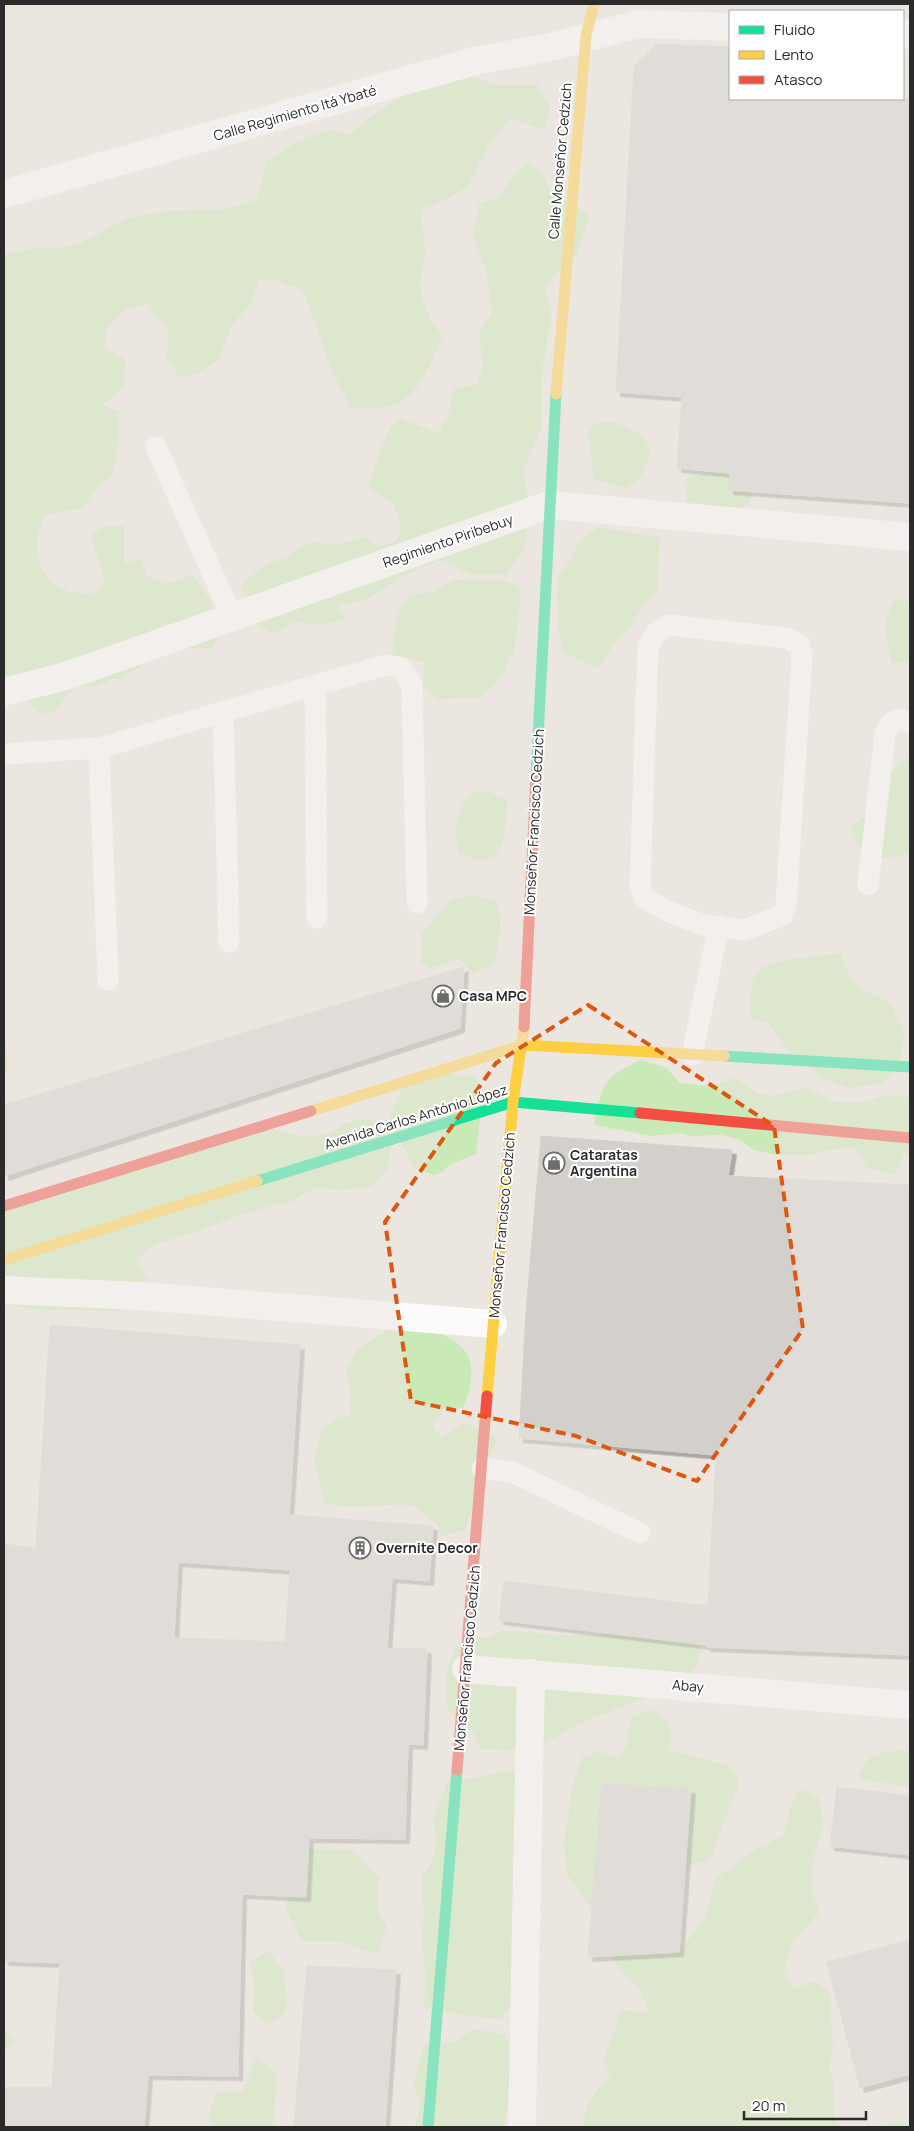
<svg xmlns="http://www.w3.org/2000/svg" width="914" height="2131" font-family="Manrope,sans-serif">
	<style>
		.green { fill: #c9e9b6 }
		.building { fill: #d3d0cc; stroke: #d5d2cc; fill-rule: evenodd; filter: url(#shadow) }
		.lines { fill: none; stroke-linecap: round; stroke-linejoin: round }
		.lane { stroke: #fcfbfa; stroke-width: 21 }
		.street { stroke: #fcfbfa; stroke-width: 28 }
		.fast { stroke: #16e098; stroke-width: 11 }
		.slow { stroke: #ffcf43; stroke-width: 11 }
		.jam { stroke: #f24e42; stroke-width: 11 }
		.marked { fill: none; stroke: #df570e; stroke-width: 4; stroke-dasharray: 10 6; stroke-linejoin: round }
		.labels { text-anchor: middle; stroke-width: 4; stroke-linejoin: round; paint-order: stroke }
		.street-label { font-size: 14px; fill: #2b2b2b; stroke: #fff }
		.poi-label { font-size: 14px; font-weight: bold; fill: #2b2b2b; stroke: #fff; text-anchor: start }
	</style>
	<defs>
		<filter id="shadow"><feDropShadow dx="4.5" dy="4.5" stdDeviation="0" flood-color="#0004"/></filter>
	</defs>
	<rect width="100%" height="100%" fill="#ebe6e0"/>
	<path class="green" d="M 439,73 L 476,78 L 496,85 L 537,85 L 550,107 L 544,130 L 511,118 L 488,146 L 468,186 L 450,197 L 421,210 L 425,252 L 420,291 L 431,322 L 443,336 C 432,360 421,394 394,405 C 382,409 364,407 351,408 L 332,371 L 303,290 L 276,280 L 259,280 L 250,304 L 232,325 L 219,359 L 196,374 L 179,376 L 166,357 L 169,340 L 168,327 L 154,314 L 149,303 L 124,310 L 106,329 L 105,348 L 125,359 L 123,388 L 102,405 L 119,411 L 119,429 L 114,473 L 97,488 L 82,508 L 46,515 L 37,534 L 37,556 L 42,568 L 49,581 L 69,592 L 92,594 L 105,582 L 90,534 L 107,526 L 124,526 L 124,564 L 140,558 L 148,577 L 167,584 L 193,575 L 213,604 L 220,635 L 211,649 L 183,647 L 154,657 L 121,679 L 112,679 L 96,687 L 75,686 L 54,711 L 39,714 L 28,701 L 10,698 L 4,685 L 4,254 L 36,248 L 54,249 L 79,244 L 126,219 L 166,211 L 227,209 L 258,199 L 267,161 L 298,142 L 328,129 L 349,135 L 368,119 Z
		M 528,162 L 542,173 L 551,191 L 589,216 L 577,254 L 545,285 L 551,317 L 542,372 L 542,426 L 523,471 L 527,492 L 527,529 L 524,549 L 506,574 L 471,574 L 440,560 L 407,574 L 364,601 L 337,605 L 346,619 L 321,625 L 294,622 L 273,633 L 254,623 L 241,584 L 267,565 L 288,556 L 311,542 L 333,545 L 366,537 L 378,547 L 396,541 L 402,528 L 393,502 L 368,488 C 376,464 382,436 399,418 L 438,433 L 450,411 L 454,389 L 476,385 L 483,369 L 479,333 L 492,313 L 487,273 L 473,237 L 479,204 L 501,196 L 512,177 Z
		M 611,421 L 642,435 L 649,447 L 649,457 L 641,477 L 627,488 L 594,479 L 588,433 L 593,425 Z
		M 730,473 L 753,481 L 750,499 L 736,521 L 713,519 L 686,501 L 688,476 Z
		M 599,527 L 660,538 L 657,590 L 639,611 L 632,626 L 617,639 L 598,668 L 564,653 L 558,627 L 557,577 L 569,563 L 578,543 Z
		M 454,580 L 505,581 L 521,588 L 515,647 L 501,678 L 481,697 L 436,699 L 423,686 L 424,662 L 392,655 L 396,622 L 402,604 L 411,595 L 433,592 Z
		M 894,599 L 910,601 L 910,662 L 892,663 L 885,627 Z
		M 910,757 L 910,852 C 880,863 861,860 850,828 L 873,810 L 883,784 L 899,765 Z
		M 473,792 L 489,792 L 508,801 L 503,841 L 493,858 L 478,860 L 458,853 C 456,827 454,811 473,792 Z
		M 473,895 L 497,902 C 503,923 499,942 494,964 L 472,974 L 461,958 L 431,968 L 421,962 L 421,935 L 439,913 L 452,900 Z
		M 840,953 C 852,986 857,988 889,1002 L 905,1034 L 897,1070 L 883,1083 L 848,1088 L 819,1077 L 809,1066 L 796,1060 L 768,1023 L 751,1018 L 752,980 L 763,967 L 781,961 Z
		M 4,1039 L 9,1065 L 4,1074 Z
		M 640,1060 L 667,1068 L 679,1083 L 709,1086 L 735,1078 L 758,1094 L 772,1096 L 805,1088 L 833,1101 L 863,1103 L 884,1095 L 910,1097 L 910,1154 L 904,1154 L 894,1175 L 866,1167 L 854,1147 L 823,1151 L 811,1155 L 775,1155 L 752,1149 L 740,1140 L 722,1135 L 692,1136 L 679,1133 L 652,1136 L 594,1125 C 603,1084 601,1079 640,1060 Z
		M 450,1074 L 477,1077 L 483,1095 L 476,1154 L 451,1164 L 442,1172 L 434,1175 L 415,1168 L 388,1120 L 403,1087 Z
		M 362,1120 L 375,1120 L 392,1144 L 387,1171 L 369,1187 L 339,1190 L 316,1187 L 292,1201 L 248,1212 L 195,1232 L 158,1243 L 135,1260 L 148,1278 L 140,1296 L 119,1312 L 89,1310 L 34,1310 L 8,1303 L 4,1279 L 4,1206 L 267,1128 C 286,1132 310,1142 329,1133 C 345,1125 342,1122 362,1120 Z
		M 387,1330 C 400,1330 413,1329 426,1330 C 435,1330 444,1335 451,1339 C 479,1356 473,1381 464,1407 L 443,1410 L 433,1426 L 441,1437 L 465,1423 L 497,1437 L 465,1529 L 441,1537 L 439,1526 L 421,1513 L 416,1506 C 385,1500 355,1513 325,1503 L 314,1459 L 322,1429 L 339,1417 L 350,1415 L 350,1393 L 346,1370 L 357,1350 Z
		M 621,1621 L 695,1635 L 701,1652 L 697,1665 L 671,1700 L 646,1697 L 579,1724 L 540,1746 L 512,1750 L 480,1749 L 474,1733 L 448,1711 L 446,1674 L 454,1649 L 479,1636 L 489,1639 L 503,1630 L 557,1635 L 601,1635 Z
		M 652,1710 L 668,1723 L 671,1739 L 667,1749 L 731,1767 L 739,1782 L 711,1858 L 683,1869 L 615,1917 L 591,1911 L 581,1892 L 566,1873 L 564,1841 L 573,1786 L 582,1758 L 597,1751 L 620,1758 L 629,1741 L 628,1733 L 633,1716 Z
		M 910,1751 L 910,1787 L 858,1779 C 865,1750 885,1751 910,1751 Z
		M 499,1771 L 522,1772 L 513,2001 L 501,2020 L 452,2013 L 424,2006 L 426,1980 L 422,1941 L 424,1914 L 422,1875 C 436,1862 440,1840 433,1822 L 447,1782 C 465,1778 483,1778 499,1771 Z
		M 800,1789 L 818,1797 L 823,1822 L 813,1861 L 811,1889 L 820,1911 L 791,1944 L 784,1972 L 794,1989 L 813,1982 L 829,1991 L 833,2049 L 829,2067 L 833,2081 L 834,2117 L 839,2127 L 584,2127 C 583,2107 596,2089 610,2077 L 604,2058 L 616,2028 L 620,2010 L 647,2012 C 644,1989 639,1989 623,1974 C 616,1968 613,1955 608,1947 L 666,1937 L 678,1953 L 705,1919 L 716,1878 L 757,1849 L 784,1835 L 789,1811 Z
		M 310,1849 L 353,1850 L 379,1877 L 377,1910 L 387,1928 L 376,1954 L 339,1941 L 302,1941 L 285,1907 L 295,1879 Z
		M 269,1951 L 284,1973 L 287,2012 L 269,2024 L 253,2012 L 254,1981 L 250,1962 Z
		M 474,2029 L 504,2035 C 510,2047 518,2059 517,2073 C 515,2092 505,2107 505,2127 L 415,2127 L 421,2102 L 413,2086 L 424,2044 L 452,2043 Z
		M 4,2031 L 17,2041 L 4,2051 Z
		M 257,2056 L 277,2075 L 273,2127 L 212,2127 L 208,2117 L 216,2093 L 242,2092 Z
		M 902,2121 L 910,2125 L 910,2127 L 874,2127 Z"/>
	<path class="building" d="M 657,44 L 730,47 L 730,99 L 910,99 L 910,503 L 729,490 L 730,473 L 677,468 L 682,397 L 616,392 L 634,66 Z
		M 464,967 L 460,1028 L 4,1176 L 4,1105 Z
		M 541,1136 L 732,1150 L 728,1176 L 910,1185 L 910,1655 L 706,1647 L 706,1645 L 499,1620 L 504,1581 L 708,1606 L 716,1455 L 519,1438 L 526,1311 Z
		M 50,1325 L 300,1345 L 289,1515 L 433,1526 L 429,1581 L 392,1578 L 387,1649 L 427,1649 L 423,1745 L 408,1744 L 405,1839 L 309,1838 L 306,1897 L 242,1894 L 238,2076 L 148,2075 L 144,2127 L 4,2127 L 4,2088 L 52,2087 L 60,1963 L 4,1961 L 4,1544 L 36,1548 ZM 178,1562 L 290,1570 L 285,1642 L 174,1638 Z
		M 602,1784 L 691,1789 L 679,1952 L 588,1957 Z
		M 837,1787 L 910,1796 L 910,1855 L 830,1846 Z
		M 910,1940 L 910,2074 L 860,2088 L 827,1962 Z
		M 307,1966 L 396,1970 L 385,2127 L 294,2127 Z"/>
	<g class="lines">
		<path class="lane" d="M 156,447 L 232,617
			M 668,625 L 787,638 L 799,644 L 802,657 L 786,905 L 783,915 L 745,930 L 703,925 L 665,910 L 645,898 L 640,885 L 648,647 L 655,634 Z
			M 315,686 L 317,918
			M 223,712 L 229,942
			M 99,748 L 108,980
			M 4,754 L 99,748 L 385,665 L 400,667 L 412,685 L 417,903
			M 868,885 L 885,733 L 890,724 L 898,719 L 910,722
			M 692,1055 L 719,926
			M 482,1468 L 512,1472 L 640,1533"/>
		<path class="street" d="M 903,34 L 910,35
			M 4,194 L 479,60 L 546,48 L 639,24 L 730,27
			M 4,692 L 66,676 L 549,505 L 910,537
			M 4,1290 L 140,1296 L 493,1324
			M 466,1669 L 910,1705
			M 522,2127 L 531,1673"/>
		<path class="fast" d="M 536,776 L 556,394
			M 724,1056 L 910,1067
			M 257,1181 L 513,1102 L 640,1113
			M 428,2127 L 457,1770"/>
		<path class="slow" d="M 556,394 L 586,36 L 594,4
			M 311,1111 L 523,1045 L 724,1056
			M 4,1260 L 257,1181
			M 487,1396 L 513,1102 L 524,1027"/>
		<path class="jam" d="M 524,1027 L 536,776
			M 640,1113 L 910,1138
			M 4,1206 L 311,1111
			M 457,1770 L 487,1396"/>
	</g>
	<path d="M0 0H914V2131H0ZM 588,1005 L 774,1126 L 803,1329 L 697,1481 L 576,1436 L 411,1401 L 385,1222 L 496,1063 Z" fill="#ebe6e0" fill-opacity=".55" fill-rule="evenodd"/>
	<path class="marked" d="M 588,1005 L 774,1126 L 803,1329 L 697,1481 L 576,1436 L 411,1401 L 385,1222 L 496,1063 Z"/>
	<defs>
		<g id="shop-ring" transform="scale(1.125)"><circle r="9.5" fill="#fff" stroke="#6e6c6a" stroke-width="1.5"/><path d="M-5-2.5h2.3a2.7 3.5 0 0 1 5.4 0H5L5.5 6h-11ZM-1.5-2.5h3a1.5 2.3 0 0 0-3 0Z" fill="#6e6c6a"/></g>
		<g id="building-ring" transform="scale(1.125)"><circle r="9.5" fill="#fff" stroke="#6e6c6a" stroke-width="1.5"/><path d="M-4-6H4V6H1V3H-1V6H-4ZM-2.5-4.3h1.7v1.8h-1.7ZM.8-4.3h1.7v1.8H.8ZM-2.5-1h1.7V.8h-1.7ZM.8-1h1.7V.8H.8Z" fill="#6e6c6a"/></g>
	</defs>
	<g fill-rule="evenodd">
		<use href="#shop-ring" x="443" y="996"/>
		<use href="#shop-ring" x="554" y="1163"/>
		<use href="#building-ring" x="360" y="1548"/>
	</g>
	<g class="labels">
		<g class="street-label">
			<text transform="translate(295 113) rotate(-16)" y="5">Calle Regimiento Itá Ybaté</text>
			<text transform="translate(560 161) rotate(-85)" y="5">Calle Monseñor Cedzich</text>
			<text transform="translate(448 541) rotate(-19)" y="5">Regimiento Piribebuy</text>
			<text transform="translate(534 822) rotate(-87)" y="5">Monseñor Francisco Cedzich</text>
			<text transform="translate(416 1117) rotate(-17)" y="5">Avenida Carlos António López</text>
			<text transform="translate(502 1225) rotate(-85)" y="5">Monseñor Francisco Cedzich</text>
			<text transform="translate(467 1658) rotate(-85)" y="5">Monseñor Francisco Cedzich</text>
			<text transform="translate(688 1686) rotate(5)" y="5">Abay</text>
		</g>
		<g class="poi-label">
			<text x="459" y="1001">Casa MPC</text>
			<text x="570" y="1160">Cataratas<tspan x="570" dy="16">Argentina</tspan></text>
			<text x="376" y="1553">Overnite Decor</text>
		</g>
	</g>
	<rect width="914" height="2131" fill="none" stroke="#2b2b2b" stroke-width="10"/>
	<rect x="729" y="10" width="175" height="90" fill="#ffffff" stroke="#aaaaaa"/>
	<rect x="739" y="26" width="25" height="8" fill="#16e098" stroke="#aaaaaa"/>
	<text x="774" y="35" font-size="15" fill="#2b2b2b">Fluido</text>
	<rect x="739" y="51" width="25" height="8" fill="#ffcf43" stroke="#aaaaaa"/>
	<text x="774" y="60" font-size="15" fill="#2b2b2b">Lento</text>
	<rect x="739" y="76" width="25" height="8" fill="#f24e42" stroke="#aaaaaa"/>
	<text x="774" y="85" font-size="15" fill="#2b2b2b">Atasco</text>
	<path d="M744 2111v8h122v-8" fill="none" stroke="#2b2b2b" stroke-width="2.5"/>
	<text x="752" y="2111" font-size="15" fill="#2b2b2b" stroke="#ffffff" stroke-width="4" paint-order="stroke">20 m</text>
</svg>
